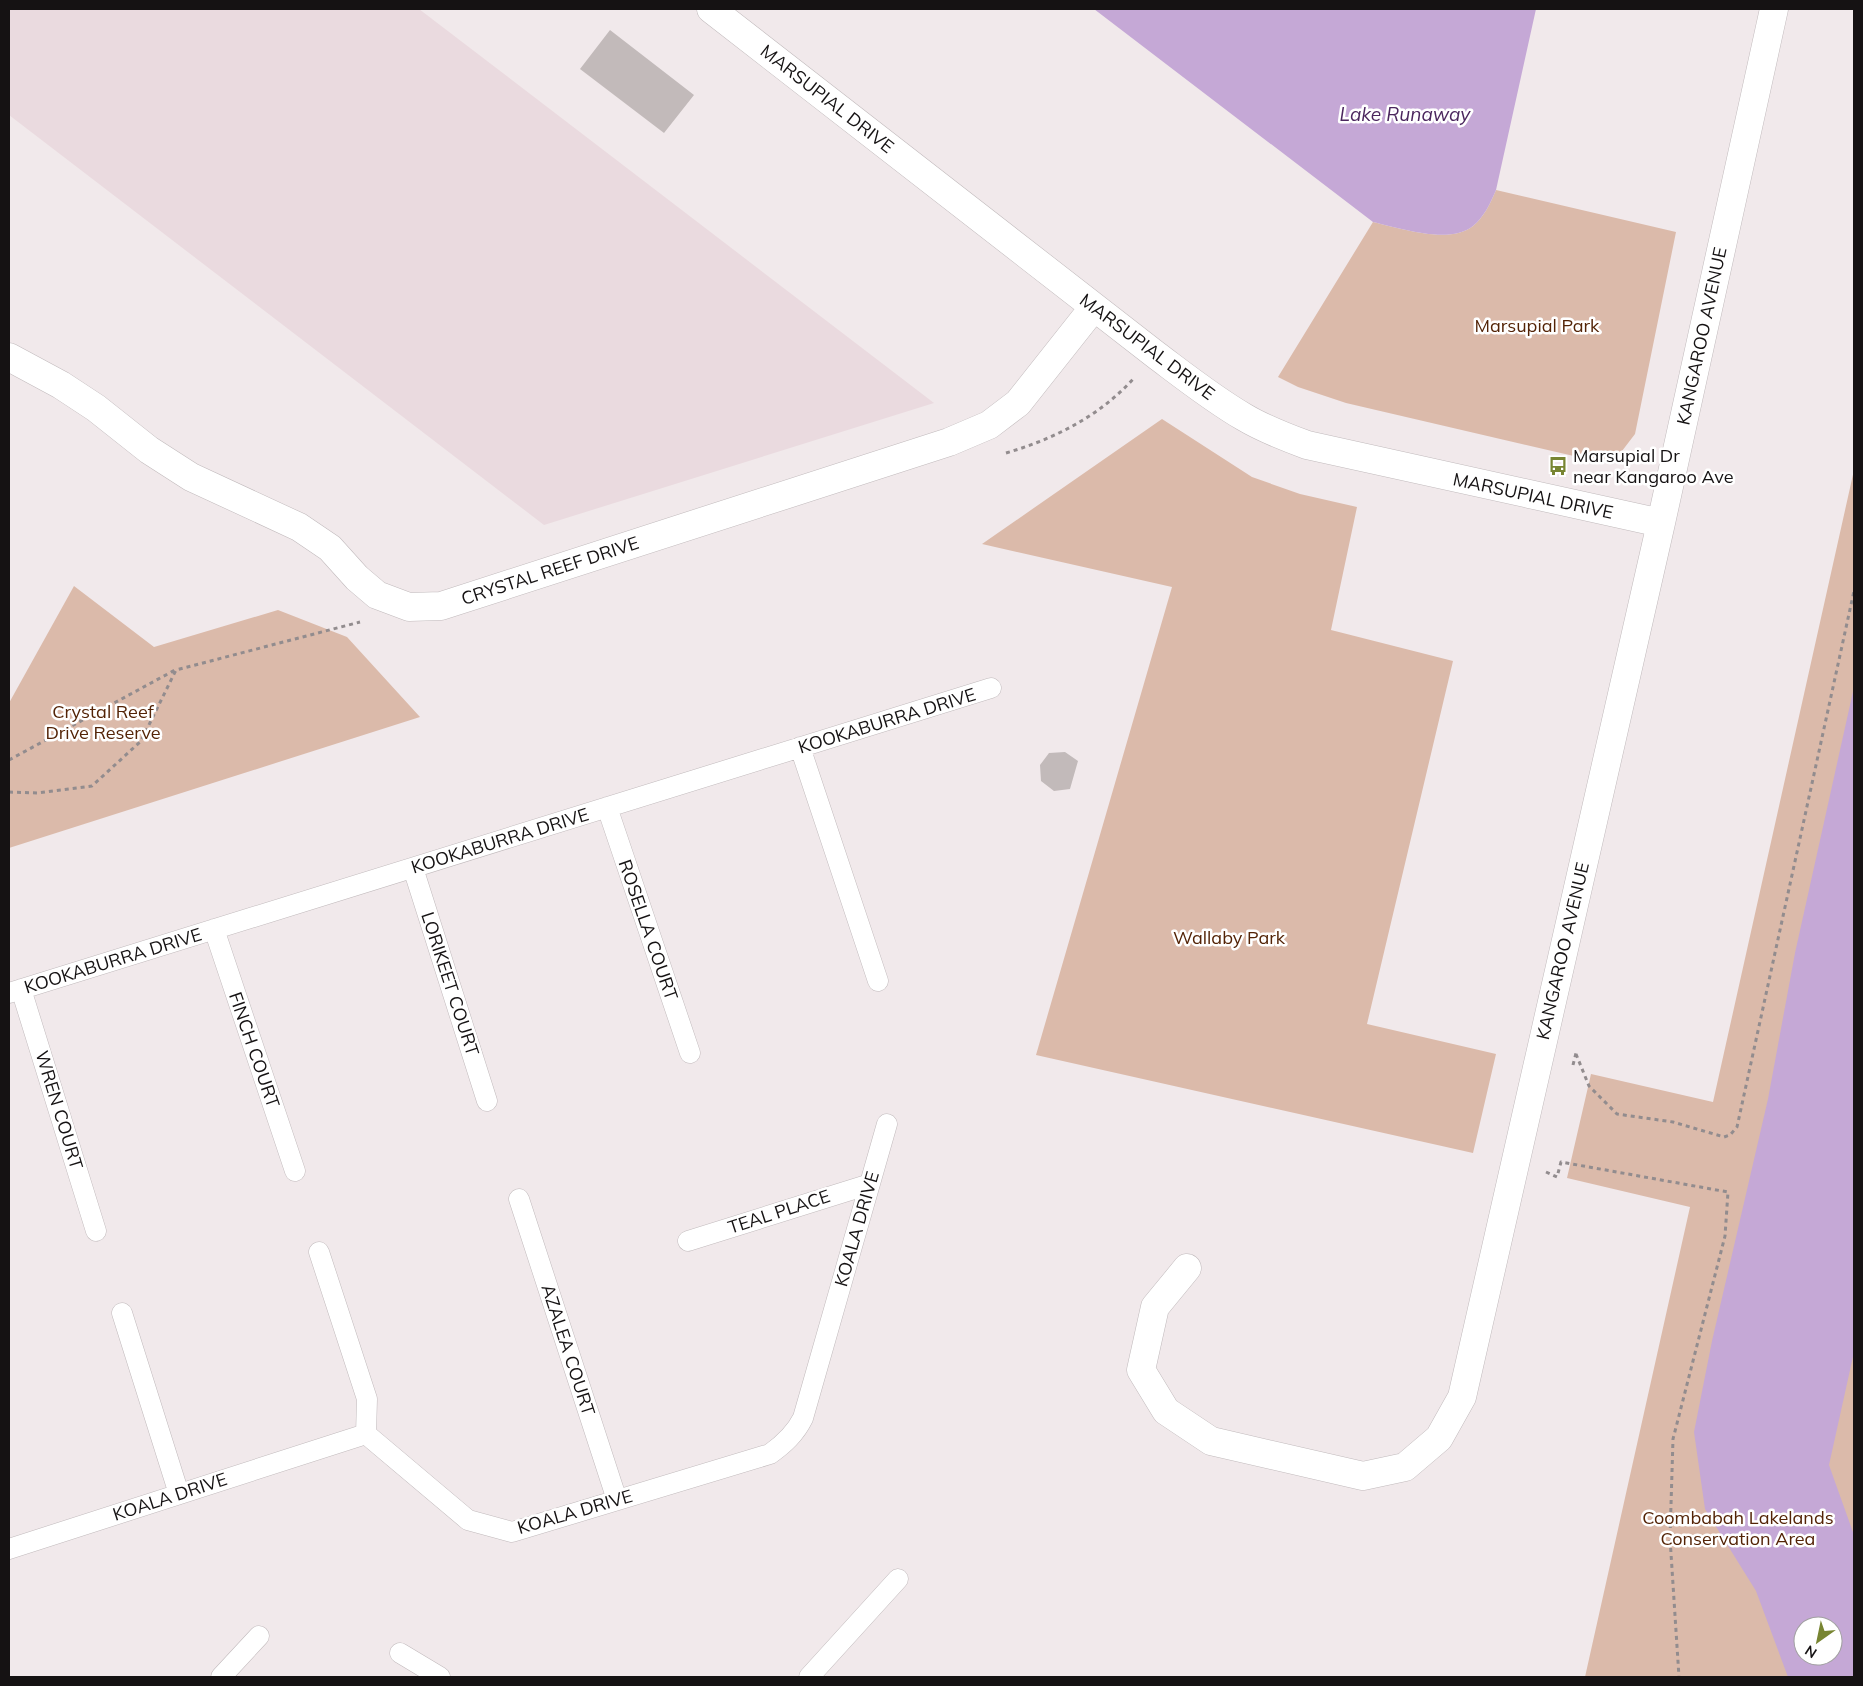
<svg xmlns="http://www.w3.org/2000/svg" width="1863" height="1686" font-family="Mulish,sans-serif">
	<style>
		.built { fill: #eadadf }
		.green { fill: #dbbaaa; fill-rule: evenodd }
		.water { fill: #c5a8d6; fill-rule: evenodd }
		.building { fill: #c2baba }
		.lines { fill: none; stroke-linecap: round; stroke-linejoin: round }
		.service-casing { stroke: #c1babc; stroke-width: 21 }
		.minor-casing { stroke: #c1babc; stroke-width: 29 }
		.path { stroke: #928c8e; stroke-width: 3; stroke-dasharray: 4 4; stroke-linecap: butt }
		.service { stroke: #fff; stroke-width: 20 }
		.minor { stroke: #fff; stroke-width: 28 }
		.labels { text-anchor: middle; stroke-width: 5; stroke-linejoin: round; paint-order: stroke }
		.street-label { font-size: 18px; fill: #151213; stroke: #fff }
		.park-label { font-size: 18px; fill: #532306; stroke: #fff }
		.poi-label { font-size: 18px; fill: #151213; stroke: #fff; text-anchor: start }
		.water-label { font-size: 19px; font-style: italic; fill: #4b265e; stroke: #fff }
	</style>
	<rect width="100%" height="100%" fill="#f1e9eb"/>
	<path class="built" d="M 9,9 L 419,9 L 934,403 L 544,525 L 9,115 Z"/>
	<path class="green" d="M 1496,190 L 1676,232 L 1635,434 L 1622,451 L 1608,461 L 1591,460 L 1346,403 L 1298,387 L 1278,377 L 1373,222 C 1399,228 1450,245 1473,226 C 1484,217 1490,204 1496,190 Z
		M 1162,419 L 1252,477 L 1300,494 L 1357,507 L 1331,630 L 1453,661 L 1367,1024 L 1496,1054 L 1473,1153 L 1036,1055 L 1172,587 L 982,544 Z
		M 1854,470 L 1854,1677 L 1585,1677 L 1690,1207 L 1567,1178 L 1591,1074 L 1713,1102 ZM 1803,1626 L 1833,1626 L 1833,1656 L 1803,1656 Z
		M 74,586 L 154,647 L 278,610 L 347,637 L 420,717 L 9,848 L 9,703 Z"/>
	<path class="water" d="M 1094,9 L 1536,9 L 1496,190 C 1490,204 1484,217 1473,226 C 1450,245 1399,228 1373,222 Z
		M 1854,687 L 1854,1352 L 1829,1465 L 1854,1535 L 1854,1677 L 1788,1677 L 1756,1591 L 1705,1509 L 1694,1432 L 1712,1341 L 1768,1099 L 1795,953 ZM 1803,1626 L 1833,1626 L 1833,1656 L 1803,1656 Z"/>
	<path class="building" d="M 610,30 L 694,95 L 664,133 L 580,69 Z
		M 1065,752 L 1078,761 L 1070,789 L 1054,791 L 1041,781 L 1040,765 L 1049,753 Z"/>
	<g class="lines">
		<g class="service-casing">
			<path id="service" d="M 800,747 L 878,981
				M 607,807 L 690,1053
				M 413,868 L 487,1101
				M 214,929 L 295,1171
				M 21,989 L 96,1231
				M 9,993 L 991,688
				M 519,1199 L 617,1500
				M 688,1241 L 870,1184
				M 319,1252 L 367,1399 L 366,1434
				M 122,1313 L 179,1494
				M 9,1549 L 366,1434 L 468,1520 L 512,1532 L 770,1454 C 784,1444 795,1434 803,1418 L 887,1124
				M 400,1653 L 440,1677
				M 221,1677 L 259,1636
				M 809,1677 L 898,1579"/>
		</g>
		<g class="minor-casing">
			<path id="minor" d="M 711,9 L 1156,355 C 1184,376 1213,399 1244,417 C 1264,429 1285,437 1307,445 L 1661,523
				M 9,357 L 61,385 L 96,408 L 149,450 L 191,477 L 299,527 L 330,548 L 357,578 L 377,595 L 409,607 L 441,606 L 949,442 L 989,425 L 1018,403 L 1094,307
				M 1187,1268 L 1155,1307 L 1141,1370 L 1166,1411 L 1211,1441 L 1363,1476 L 1405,1467 L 1439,1438 L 1462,1397 L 1661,523 L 1774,9"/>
		</g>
		<path class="path" d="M 1006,453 C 1054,439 1100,416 1134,378
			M 9,760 L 175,670
			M 9,792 L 37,793 L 92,786 L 141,741 L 176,670 L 360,622
			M 1576,1054 L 1589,1086 L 1617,1114 L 1673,1122 L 1724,1137 L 1730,1135 L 1737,1127 L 1854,591
			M 1573,1065 L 1576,1053
			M 1546,1172 L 1557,1177 L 1561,1162 L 1728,1192 L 1725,1236 L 1673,1439 L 1670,1538 L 1679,1677"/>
		<use href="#service" class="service"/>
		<use href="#minor" class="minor"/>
	</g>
	<defs>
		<g id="bus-bare" transform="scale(1.5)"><path d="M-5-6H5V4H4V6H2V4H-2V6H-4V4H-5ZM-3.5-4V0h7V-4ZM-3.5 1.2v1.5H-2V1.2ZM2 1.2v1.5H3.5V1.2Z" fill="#788532" stroke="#fff" stroke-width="2.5" paint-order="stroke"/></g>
	</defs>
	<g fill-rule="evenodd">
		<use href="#bus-bare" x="1558" y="466"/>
	</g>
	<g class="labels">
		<g class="street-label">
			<text transform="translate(827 99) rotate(38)" y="6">MARSUPIAL DRIVE</text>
			<text transform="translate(1702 336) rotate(-78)" y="6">KANGAROO AVENUE</text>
			<text transform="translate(1147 347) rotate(37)" y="6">MARSUPIAL DRIVE</text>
			<text transform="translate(1533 496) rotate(12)" y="6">MARSUPIAL DRIVE</text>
			<text transform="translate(550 571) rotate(-18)" y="6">CRYSTAL REEF DRIVE</text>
			<text transform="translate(887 721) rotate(-17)" y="6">KOOKABURRA DRIVE</text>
			<text transform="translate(500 841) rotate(-17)" y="6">KOOKABURRA DRIVE</text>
			<text transform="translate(648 930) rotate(71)" y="6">ROSELLA COURT</text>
			<text transform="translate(1563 951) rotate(-77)" y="6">KANGAROO AVENUE</text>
			<text transform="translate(113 961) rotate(-17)" y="6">KOOKABURRA DRIVE</text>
			<text transform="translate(450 984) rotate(72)" y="6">LORIKEET COURT</text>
			<text transform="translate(254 1050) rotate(71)" y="6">FINCH COURT</text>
			<text transform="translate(59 1110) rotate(73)" y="6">WREN COURT</text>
			<text transform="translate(779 1212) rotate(-18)" y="6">TEAL PLACE</text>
			<text transform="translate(857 1229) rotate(-74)" y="6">KOALA DRIVE</text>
			<text transform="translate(568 1350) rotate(72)" y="6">AZALEA COURT</text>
			<text transform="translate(170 1497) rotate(-18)" y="6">KOALA DRIVE</text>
			<text transform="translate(575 1512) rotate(-16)" y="6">KOALA DRIVE</text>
		</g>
		<g class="park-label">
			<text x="1537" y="332">Marsupial Park</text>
			<text x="103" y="718">Crystal Reef<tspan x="103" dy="21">Drive Reserve</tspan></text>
			<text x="1229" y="944">Wallaby Park</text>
			<text x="1738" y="1524">Coombabah Lakelands<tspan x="1738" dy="21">Conservation Area</tspan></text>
		</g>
		<g class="poi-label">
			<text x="1573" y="462">Marsupial Dr<tspan x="1573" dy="21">near Kangaroo Ave</tspan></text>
		</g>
		<g class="water-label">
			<text x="1405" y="121">Lake Runaway</text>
		</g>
	</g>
	<rect width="1863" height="1686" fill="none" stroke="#151213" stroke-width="20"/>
	<g transform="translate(1818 1641) rotate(213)"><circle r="24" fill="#ffffff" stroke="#a1a0a1"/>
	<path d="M0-4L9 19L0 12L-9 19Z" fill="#788532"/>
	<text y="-8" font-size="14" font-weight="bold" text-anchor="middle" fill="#151213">N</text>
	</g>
</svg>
